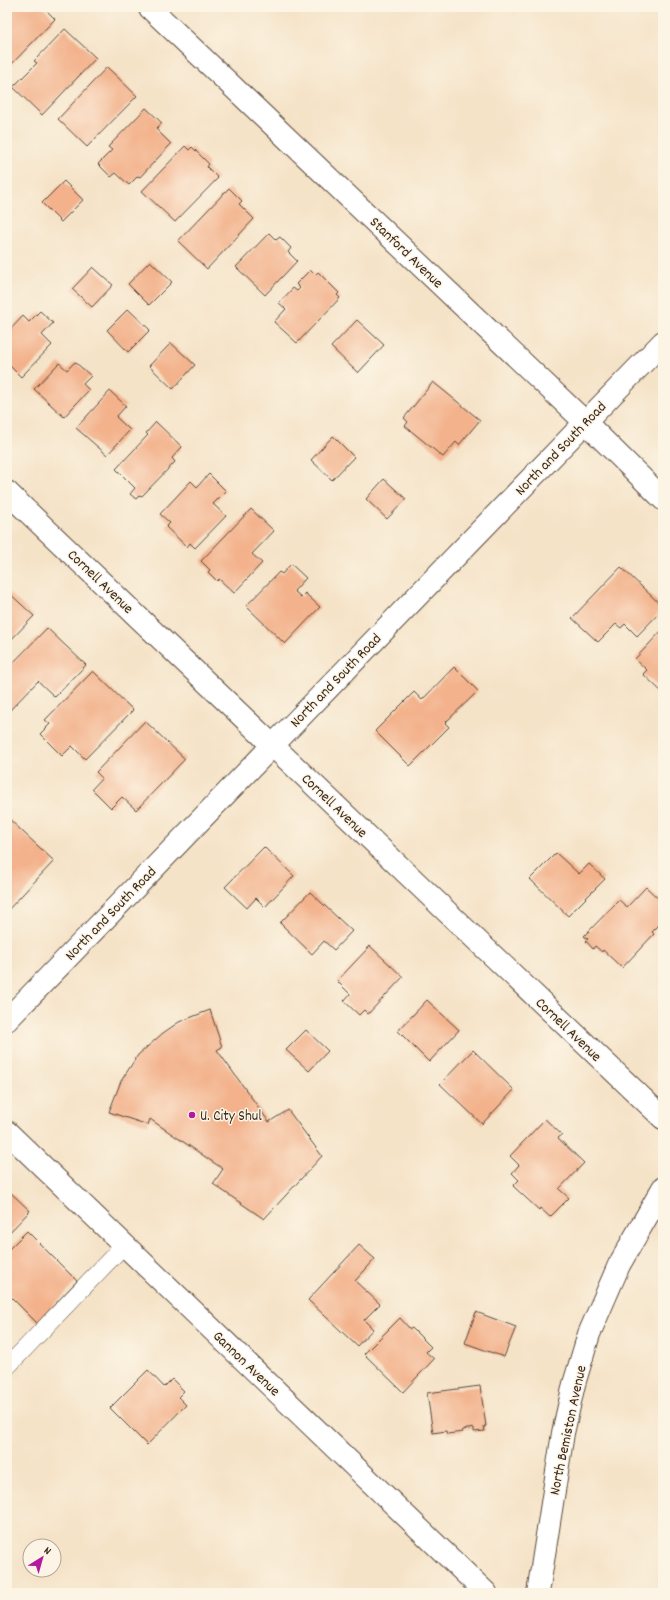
<svg xmlns="http://www.w3.org/2000/svg" width="670" height="1600" font-family="Dekko,sans-serif">
	<style>
		.building { fill: #f3b28c }
		.lines { fill: none; stroke-linecap: round; stroke-linejoin: round }
		.lane-casing { stroke: #574638; stroke-width: 18 }
		.street-casing { stroke: #574638; stroke-width: 24 }
		.secondary-casing { stroke: #574638; stroke-width: 24 }
		.lane { stroke: #fff; stroke-width: 17 }
		.street { stroke: #fff; stroke-width: 22 }
		.secondary { stroke: #fff; stroke-width: 22 }
		.poi-dot { fill: #b5179e; stroke: #fcf5e5; stroke-width: 1.5 }
		.labels { text-anchor: middle; stroke-width: 3; stroke-linejoin: round; paint-order: stroke }
		.street-label { font-size: 15px; fill: #3b2a1e; stroke: #fcf5e5 }
		.poi-label { font-size: 15px; fill: #3b2a1e; stroke: #fcf5e5; text-anchor: start }
	</style>
	<rect width="100%" height="100%" fill="#fcf5e5"/>
	<filter id="ink" filterUnits="userSpaceOnUse"><feTurbulence type="fractalNoise" baseFrequency=".025" numOctaves="2"/><feDisplacementMap in="SourceGraphic" scale="8" xChannelSelector="R" yChannelSelector="G"/><feConvolveMatrix kernelMatrix="1 2 1 2 8 2 1 2 1" color-interpolation-filters="sRGB"/></filter>
	<filter id="wash" filterUnits="userSpaceOnUse"><feTurbulence type="fractalNoise" baseFrequency=".012" numOctaves="4" result="noise"/><feDisplacementMap in="SourceGraphic" scale="16" xChannelSelector="R" yChannelSelector="G"/><feGaussianBlur stdDeviation="0.9" result="paint"/><feColorMatrix in="noise" values="0 0 0 0 0 0 0 0 0 0 0 0 0 0 0 0 0 1.4 0 .05"/><feComposite in="paint" operator="in"/></filter>
	<g filter="url(#wash)">
		<rect width="100%" height="100%" fill="#f5e3c8"/>
		<g id="blocks">
			<path class="building" d="M 7,7 L 43,7 L 55,19 L 7,69 Z
				M 65,29 L 96,58 L 42,115 L 13,87 L 37,63 L 34,61 Z
				M 107,67 L 137,96 L 87,147 L 58,119 Z
				M 146,108 L 162,123 L 156,129 L 171,144 L 140,177 L 138,176 L 129,185 L 116,173 L 111,177 L 98,164 L 112,150 L 108,147 Z
				M 185,146 L 189,150 L 192,147 L 209,164 L 207,167 L 218,178 L 175,222 L 142,191 Z
				M 64,181 L 83,200 L 61,222 L 42,203 Z
				M 229,188 L 242,201 L 239,204 L 254,219 L 207,269 L 178,241 Z
				M 269,233 L 276,240 L 280,237 L 291,248 L 288,252 L 297,261 L 265,295 L 236,267 Z
				M 150,261 L 172,282 L 149,305 L 128,284 Z
				M 93,267 L 113,285 L 92,307 L 72,289 Z
				M 310,270 L 315,275 L 318,272 L 339,293 L 337,295 L 340,298 L 297,343 L 274,322 L 286,309 L 279,303 L 293,288 L 297,291 L 300,288 L 296,284 Z
				M 128,309 L 150,330 L 128,352 L 107,330 Z
				M 40,311 L 53,323 L 42,335 L 52,345 L 21,377 L 7,363 L 7,333 L 23,316 L 29,322 Z
				M 357,320 L 384,345 L 358,373 L 331,347 Z
				M 171,343 L 195,365 L 173,389 L 149,366 Z
				M 75,362 L 91,376 L 83,384 L 89,390 L 64,417 L 34,389 L 59,363 L 67,370 Z
				M 433,382 L 480,420 L 459,445 L 456,442 L 443,457 L 405,426 L 408,422 L 404,418 Z
				M 110,391 L 126,406 L 116,417 L 130,430 L 107,455 L 76,428 Z
				M 156,422 L 182,447 L 172,458 L 175,462 L 142,496 L 140,495 L 136,499 L 130,494 L 135,488 L 116,469 L 148,435 L 146,433 Z
				M 333,436 L 354,457 L 332,480 L 311,460 Z
				M 209,474 L 226,491 L 213,504 L 226,516 L 195,548 L 190,543 L 187,547 L 166,527 L 170,523 L 160,514 L 191,481 L 197,487 Z
				M 384,479 L 406,499 L 387,519 L 366,499 Z
				M 251,509 L 274,531 L 252,554 L 262,563 L 234,593 L 219,579 L 217,581 L 208,572 L 210,570 L 201,561 Z
				M 291,564 L 306,578 L 294,591 L 301,597 L 305,593 L 320,607 L 285,644 L 246,606 L 279,572 L 282,574 Z
				M 621,567 L 663,607 L 663,609 L 637,636 L 625,624 L 621,628 L 616,624 L 598,642 L 572,618 Z
				M 7,591 L 34,616 L 7,644 Z
				M 47,628 L 86,665 L 55,697 L 38,681 L 10,710 L 7,707 L 7,669 Z
				M 663,629 L 663,693 L 643,674 L 647,670 L 635,659 Z
				M 454,667 L 478,691 L 445,723 L 449,727 L 410,766 L 375,731 L 414,692 L 422,700 Z
				M 93,671 L 133,710 L 85,759 L 72,746 L 62,756 L 40,734 L 50,724 L 45,720 Z
				M 145,721 L 185,759 L 136,810 L 122,797 L 111,808 L 92,789 L 102,778 L 96,772 Z
				M 8,818 L 54,861 L 7,911 L 7,819 Z
				M 264,847 L 294,876 L 265,907 L 256,898 L 247,908 L 225,887 Z
				M 556,853 L 579,874 L 589,864 L 605,879 L 568,916 L 530,879 Z
				M 646,887 L 663,903 L 663,921 L 652,932 L 654,934 L 622,968 L 603,950 L 602,952 L 595,946 L 593,949 L 586,941 L 588,939 L 584,936 L 619,900 L 627,907 Z
				M 310,892 L 352,931 L 334,950 L 324,941 L 312,954 L 280,923 Z
				M 370,946 L 403,977 L 368,1014 L 364,1010 L 359,1015 L 344,1001 L 350,994 L 337,981 Z
				M 427,1000 L 459,1030 L 429,1062 L 398,1031 Z
				M 210,1010 L 222,1047 L 217,1050 L 269,1122 L 288,1110 L 322,1156 L 264,1219 L 213,1184 L 223,1169 L 150,1119 L 148,1125 L 109,1112 L 121,1081 L 138,1055 L 163,1033 L 179,1022 Z
				M 306,1030 L 328,1051 L 309,1071 L 286,1050 Z
				M 473,1050 L 514,1090 L 482,1124 L 440,1084 Z
				M 545,1119 L 562,1135 L 558,1138 L 584,1163 L 559,1189 L 569,1198 L 550,1217 L 540,1208 L 539,1210 L 513,1186 L 519,1180 L 512,1173 L 519,1165 L 510,1156 Z
				M 7,1189 L 30,1211 L 7,1235 Z
				M 27,1231 L 77,1281 L 37,1323 L 7,1293 L 7,1251 Z
				M 359,1245 L 375,1259 L 355,1281 L 380,1304 L 364,1320 L 373,1329 L 357,1346 L 308,1300 Z
				M 476,1312 L 516,1327 L 504,1357 L 465,1343 Z
				M 400,1318 L 410,1329 L 412,1328 L 431,1347 L 426,1352 L 434,1359 L 403,1392 L 364,1354 Z
				M 148,1370 L 164,1387 L 172,1379 L 184,1391 L 178,1397 L 186,1405 L 147,1445 L 110,1408 Z
				M 480,1386 L 486,1426 L 484,1426 L 485,1431 L 474,1432 L 474,1428 L 462,1430 L 463,1432 L 447,1434 L 446,1431 L 433,1433 L 427,1393 Z"/>
		</g>
	</g>
	<g filter="url(#ink)">
		<use href="#blocks" fill-opacity="0" stroke="#574638" stroke-width="1"/>
		<g class="lines">
			<g class="lane-casing">
				<path id="lane" d="M 7,1367 L 124,1245"/>
			</g>
			<g class="street-casing">
				<path id="street" d="M 149,7 L 585,422 L 663,499
					M 7,492 L 663,1118
					M 7,1132 L 486,1593
					M 538,1593 L 563,1433 L 574,1384 L 589,1334 L 619,1265 L 663,1188"/>
			</g>
			<g class="secondary-casing">
				<path id="secondary" d="M 7,1020 L 663,342"/>
			</g>
			<use href="#lane" class="lane"/>
			<use href="#street" class="street"/>
			<use href="#secondary" class="secondary"/>
		</g>
	</g>
	<circle class="poi-dot" cx="192" cy="1115" r="4"/>
	<g class="labels">
		<g class="street-label">
			<text transform="translate(407 252) rotate(44)" y="5">Stanford Avenue</text>
			<text transform="translate(560 448) rotate(-46)" y="5">North and South Road</text>
			<text transform="translate(101 581) rotate(44)" y="5">Cornell Avenue</text>
			<text transform="translate(335 680) rotate(-46)" y="5">North and South Road</text>
			<text transform="translate(335 805) rotate(44)" y="5">Cornell Avenue</text>
			<text transform="translate(110 913) rotate(-46)" y="5">North and South Road</text>
			<text transform="translate(569 1029) rotate(44)" y="5">Cornell Avenue</text>
			<text transform="translate(247 1363) rotate(44)" y="5">Gannon Avenue</text>
			<text transform="translate(567 1430) rotate(-78)" y="5">North Bemiston Avenue</text>
		</g>
		<g class="poi-label">
			<text x="200" y="1120">U. City Shul</text>
		</g>
	</g>
	<rect width="670" height="1600" fill="none" stroke="#fcf5e5" stroke-width="24"/>
	<g transform="translate(42 1558) rotate(37)"><circle r="19" fill="#fcf5e5" stroke="#afa495"/>
	<path d="M0-3L7 15L0 10L-7 15Z" fill="#b5179e"/>
	<text y="-6" font-size="11" font-weight="bold" text-anchor="middle" fill="#3b2a1e">N</text>
	</g>
</svg>
